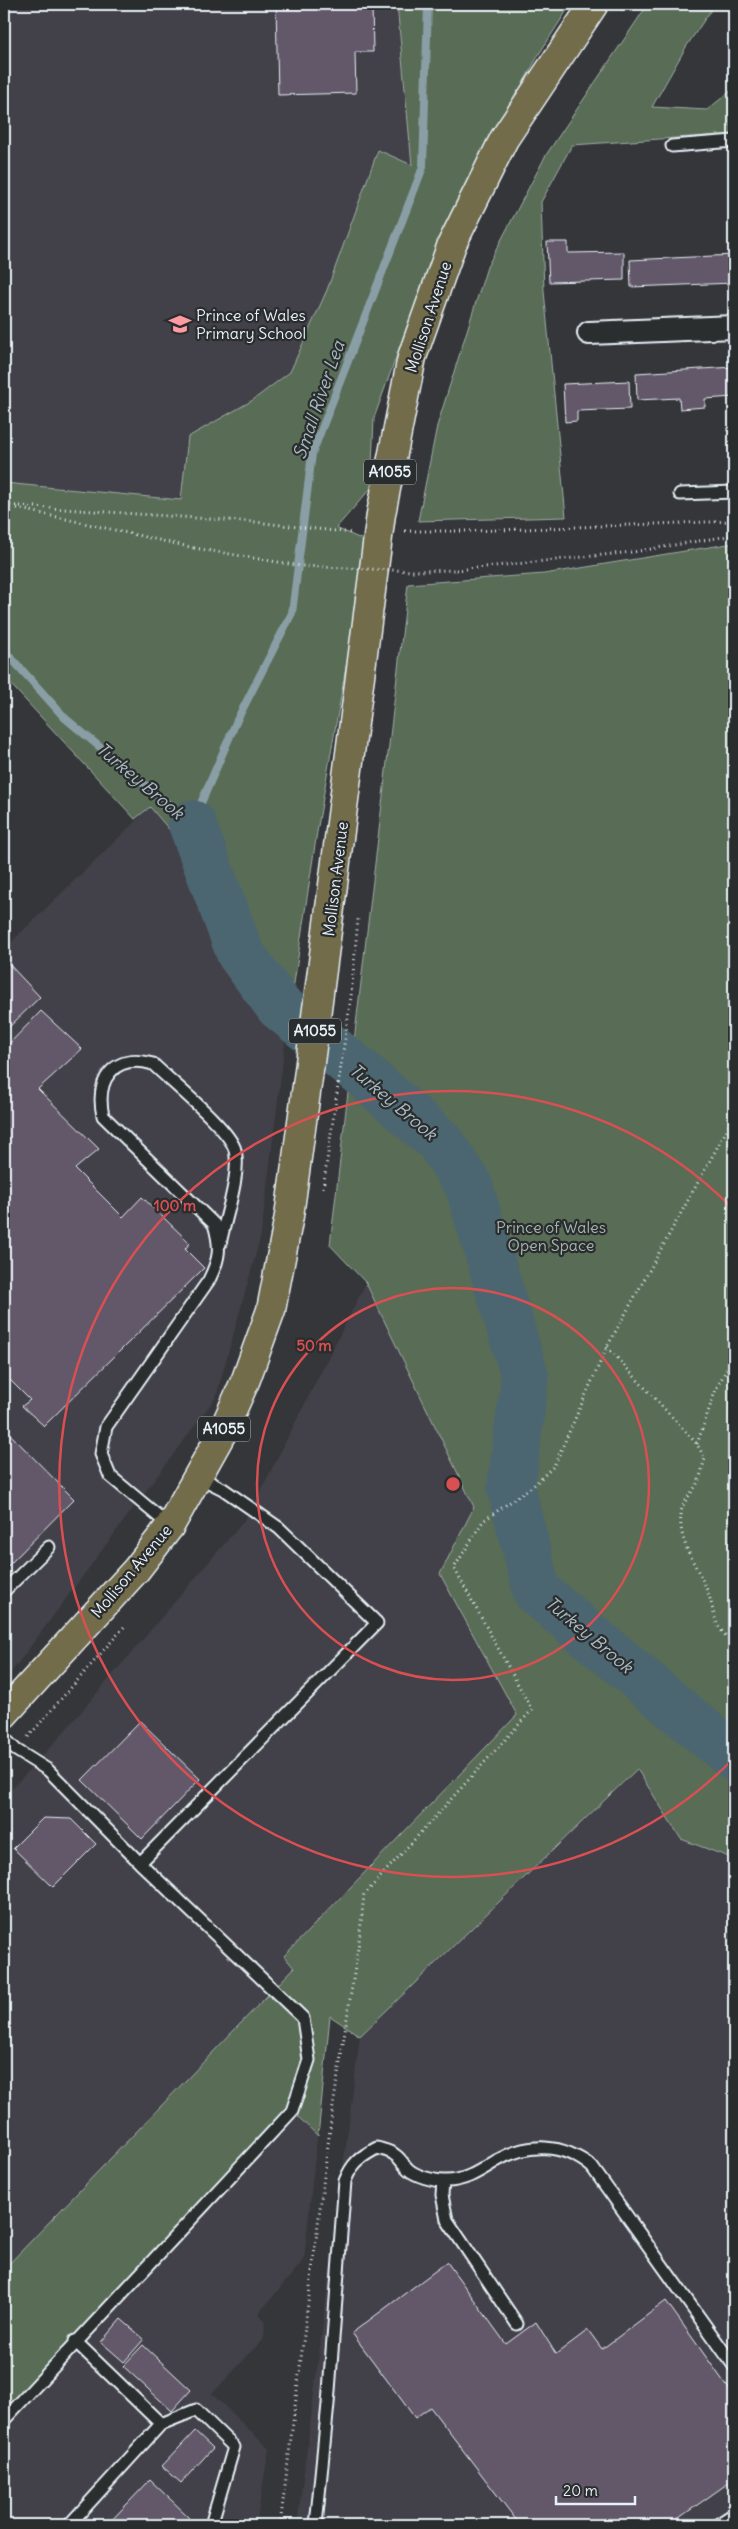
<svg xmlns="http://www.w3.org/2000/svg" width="738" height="2529" font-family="Delius,sans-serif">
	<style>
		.built { fill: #434048 }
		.green { fill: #586c57; stroke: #a0aea8 }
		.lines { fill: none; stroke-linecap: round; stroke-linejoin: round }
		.stream { stroke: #8a9ea6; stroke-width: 8 }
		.river { stroke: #4b6670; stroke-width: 48 }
		.building { fill: #635969; stroke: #e8f1f8 }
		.service-casing { stroke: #e8f1f8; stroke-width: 15 }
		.minor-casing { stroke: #e8f1f8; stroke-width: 26 }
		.primary-casing { stroke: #e8f1f8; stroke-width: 31 }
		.path { stroke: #e8f1f8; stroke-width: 3; stroke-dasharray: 1 4; stroke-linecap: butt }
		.service { stroke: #2a2d2e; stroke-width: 11 }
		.minor { stroke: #2a2d2e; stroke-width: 22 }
		.primary { stroke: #726c4b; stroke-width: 28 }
		.path-bridge { stroke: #e8f1f8; stroke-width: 3; stroke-dasharray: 1 4; stroke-linecap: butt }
		.ring { fill: none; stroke: #da5052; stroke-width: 2.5 }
		.labels { text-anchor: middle; stroke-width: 4.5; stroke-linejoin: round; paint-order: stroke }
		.shield { fill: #2a2d2e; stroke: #afb6bb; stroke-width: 1 }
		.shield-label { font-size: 15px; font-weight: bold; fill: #e8f1f8 }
		.poi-label { font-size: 16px; fill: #e8f1f8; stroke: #2a2d2e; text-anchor: start }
		.street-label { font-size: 16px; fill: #e8f1f8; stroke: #2a2d2e }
		.park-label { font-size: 16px; fill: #a7b5b0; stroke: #2a2d2e }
		.water-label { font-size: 18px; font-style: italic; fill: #a9b9c2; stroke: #2a2d2e }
		.centre { fill: #da5052; stroke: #2a2d2e; stroke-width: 2.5 }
		.ring-label { font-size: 15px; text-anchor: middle; font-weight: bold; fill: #da5052; stroke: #2a2d2e; stroke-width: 4.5; stroke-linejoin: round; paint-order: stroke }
	</style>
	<rect width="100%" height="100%" fill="#35363a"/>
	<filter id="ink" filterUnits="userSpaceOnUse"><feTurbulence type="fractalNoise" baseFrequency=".02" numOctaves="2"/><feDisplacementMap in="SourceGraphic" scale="10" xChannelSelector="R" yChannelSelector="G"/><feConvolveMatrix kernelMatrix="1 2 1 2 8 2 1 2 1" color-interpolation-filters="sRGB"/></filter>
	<g filter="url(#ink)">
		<path class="built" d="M 4,4 L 397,4 L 412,166 L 290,510 L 67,490 L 4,483 Z
			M 150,807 L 189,853 L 229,959 L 257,1007 L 286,1036 L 261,1235 L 216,1397 L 4,1682 L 4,949 Z
			M 366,1283 L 474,1507 L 440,1574 L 517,1715 L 285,1956 L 330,2015 L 304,2260 L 258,2314 L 265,2321 L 264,2338 L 212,2394 L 269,2449 L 256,2525 L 4,2525 L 4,1797 L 57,1740 L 243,1522 L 252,1508 Z
			M 638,1769 L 681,1839 L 734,1859 L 734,2525 L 297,2525 L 360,2036 Z"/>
		<path class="green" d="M 397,4 L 571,4 L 539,54 L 464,191 L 427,272 L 374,418 L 371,488 L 336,528 L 368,542 L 317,832 L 286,1036 L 257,1007 L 229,959 L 189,853 L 150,807 L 135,819 L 4,677 L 4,483 L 181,500 L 188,437 L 253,400 L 290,372 L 327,290 L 378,150 L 412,165 Z
			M 648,4 L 715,4 L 686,47 L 652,107 L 707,110 L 733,89 L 734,80 L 734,134 L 572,145 L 541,202 L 544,291 L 566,517 L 418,521 L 437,426 L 487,267 L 546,155 Z
			M 734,543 L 734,1859 L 681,1839 L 637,1769 L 360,2036 L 330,2016 L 318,2136 L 292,2111 L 4,2414 L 4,2269 L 294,1968 L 284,1956 L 517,1715 L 440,1574 L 474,1507 L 366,1283 L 330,1245 L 408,584 L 544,574 Z"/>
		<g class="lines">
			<path class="stream" d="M 4,650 L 65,718 L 192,824 L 237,720 L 292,613 L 312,454 L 423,167 L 428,4"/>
			<path class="river" d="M 192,824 L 240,953 L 279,1006 L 364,1075 L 439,1141 L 469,1186 L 525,1377 L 511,1488 L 537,1592 L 734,1757"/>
		</g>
		<path class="building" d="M 276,4 L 372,4 L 373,52 L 355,52 L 356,93 L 278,95 Z
			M 547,242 L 568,242 L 568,253 L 624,252 L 624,280 L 549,282 Z
			M 734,255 L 734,283 L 631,287 L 630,260 Z
			M 734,367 L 734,397 L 705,399 L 705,407 L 680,409 L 679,398 L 637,400 L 636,373 Z
			M 629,381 L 630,409 L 577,411 L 577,421 L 565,422 L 563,384 Z
			M 6,961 L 40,997 L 4,1032 L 4,963 Z
			M 41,1011 L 82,1049 L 38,1089 L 99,1149 L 75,1169 L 123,1217 L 142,1197 L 190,1243 L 185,1249 L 204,1268 L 44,1426 L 22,1406 L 30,1400 L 4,1374 L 4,1049 Z
			M 4,1428 L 74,1499 L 4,1570 Z
			M 140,1721 L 200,1779 L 142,1839 L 82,1780 Z
			M 43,1818 L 71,1819 L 96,1844 L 53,1887 L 13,1848 Z
			M 447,2262 L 506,2344 L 536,2322 L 556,2354 L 588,2330 L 602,2349 L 666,2301 L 734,2396 L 734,2479 L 669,2525 L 520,2525 L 430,2407 L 415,2418 L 352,2333 Z
			M 121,2319 L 144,2339 L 124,2362 L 101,2342 Z
			M 143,2345 L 191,2390 L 172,2411 L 123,2366 Z
			M 195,2431 L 213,2448 L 181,2483 L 162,2466 Z
			M 150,2480 L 189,2517 L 181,2525 L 107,2525 Z"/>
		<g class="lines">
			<g class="service-casing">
				<path id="service" d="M 672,146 L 734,141
					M 680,494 L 734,492
					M 170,1526 L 110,1476 L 101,1454 L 106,1427 L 209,1280 C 220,1258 221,1248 214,1224 L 103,1116 C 95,1079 114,1053 153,1064 C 170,1081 230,1129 235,1150 C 241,1175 225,1218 220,1244
					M 4,1591 L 49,1547
					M 4,1738 L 16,1750 L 48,1770 L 140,1863 L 303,2018 L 309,2060 L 292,2111 L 4,2420
					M 140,1863 L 377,1623 L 279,1528 L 223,1489 L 199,1477
					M 443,2181 L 442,2195 L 447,2220 L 517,2324
					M 75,2341 L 161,2424
					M 69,2525 L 161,2424 L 196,2410 L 234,2447 L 211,2525
					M 316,2525 L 328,2404 L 345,2181 C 352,2163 360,2157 377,2148 C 383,2150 391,2151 395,2155 C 400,2158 404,2165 408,2169 C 415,2176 434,2181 444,2181 C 464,2182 480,2171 496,2161 C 528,2142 563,2143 592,2167 L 734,2366
					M 717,2525 L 734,2514"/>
			</g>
			<g class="minor-casing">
				<path id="minor" d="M 589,333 L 734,327"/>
			</g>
			<g class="primary-casing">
				<path id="primary" d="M 4,1714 L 136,1570 L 170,1526 L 222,1433 L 246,1379 L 271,1310 L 289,1216 L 308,1078 L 381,514 L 412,357 L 452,244 L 504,139 L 594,4"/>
			</g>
			<path class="path" d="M 621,10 L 625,4
				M 5,505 L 255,522 L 353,533
				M 17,508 L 194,548
				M 405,531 L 471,531 L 734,521
				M 456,570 L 633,552 L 734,535
				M 323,1188 L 351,997 L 358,919
				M 607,1347 L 697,1444 L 705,1459 C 702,1467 701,1477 697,1484 C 692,1493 681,1504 681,1514 C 678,1543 697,1565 707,1590 C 716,1613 711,1625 734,1643
				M 697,1444 L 716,1389 L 734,1356
				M 28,1737 L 124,1627
				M 280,2525 L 332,2113 L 359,1942 L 364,1895 L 532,1710 L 454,1568 L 483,1521 L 533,1486 L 554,1466 L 607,1347 L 734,1117"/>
			<use href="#service" class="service"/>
			<use href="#minor" class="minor"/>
			<use href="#primary" class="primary"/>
			<path class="path-bridge" d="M 194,548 L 301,566 L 415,571 L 456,570"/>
		</g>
	</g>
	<g class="ring">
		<circle cx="453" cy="1484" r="196"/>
		<path d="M733 1759A393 393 0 1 1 733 1209"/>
	</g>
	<defs>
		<g id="school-bare" transform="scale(1.725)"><path d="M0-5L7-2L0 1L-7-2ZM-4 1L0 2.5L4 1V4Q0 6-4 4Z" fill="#ff9aa2" stroke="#2a2d2e" stroke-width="2.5" paint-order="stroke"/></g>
	</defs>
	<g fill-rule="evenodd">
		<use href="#school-bare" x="180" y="324"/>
	</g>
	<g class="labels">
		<g class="shield">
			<rect x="364" y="459.5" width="52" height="25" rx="4"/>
			<rect x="289" y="1018.5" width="52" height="25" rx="4"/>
			<rect x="198" y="1416.5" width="52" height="25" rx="4"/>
		</g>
		<g class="shield-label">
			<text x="390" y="477">A1055</text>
			<text x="315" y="1036">A1055</text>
			<text x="224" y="1434">A1055</text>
		</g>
		<g class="poi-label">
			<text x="196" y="321">Prince of Wales<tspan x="196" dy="18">Primary School</tspan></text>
		</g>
		<g class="street-label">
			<text transform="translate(428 317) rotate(-72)" y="6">Mollison Avenue</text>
			<text transform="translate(335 879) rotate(-83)" y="6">Mollison Avenue</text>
			<text transform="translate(131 1571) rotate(-50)" y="6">Mollison Avenue</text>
		</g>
		<g class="park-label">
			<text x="551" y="1233">Prince of Wales<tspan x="551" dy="18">Open Space</tspan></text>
		</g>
		<g class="water-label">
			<text transform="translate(319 400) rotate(-71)" y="6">Small River Lea</text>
			<text transform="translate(140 781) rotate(40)" y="6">Turkey Brook</text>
			<text transform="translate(393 1102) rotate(40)" y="6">Turkey Brook</text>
			<text transform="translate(589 1635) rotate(40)" y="6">Turkey Brook</text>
		</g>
	</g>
	<circle cx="453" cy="1484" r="8" class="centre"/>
	<g class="ring-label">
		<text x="175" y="1211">100 m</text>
		<text x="314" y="1351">50 m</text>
	</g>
	<rect width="738" height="2529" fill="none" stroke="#2a2d2e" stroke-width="20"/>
	<rect x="10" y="10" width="718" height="2509" fill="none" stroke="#e8f1f8" stroke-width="2" filter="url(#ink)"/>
	<path d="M556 2496v8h79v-8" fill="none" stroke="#e8f1f8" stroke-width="2.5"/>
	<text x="563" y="2496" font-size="15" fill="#e8f1f8" stroke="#2a2d2e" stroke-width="4" paint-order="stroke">20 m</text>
</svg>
